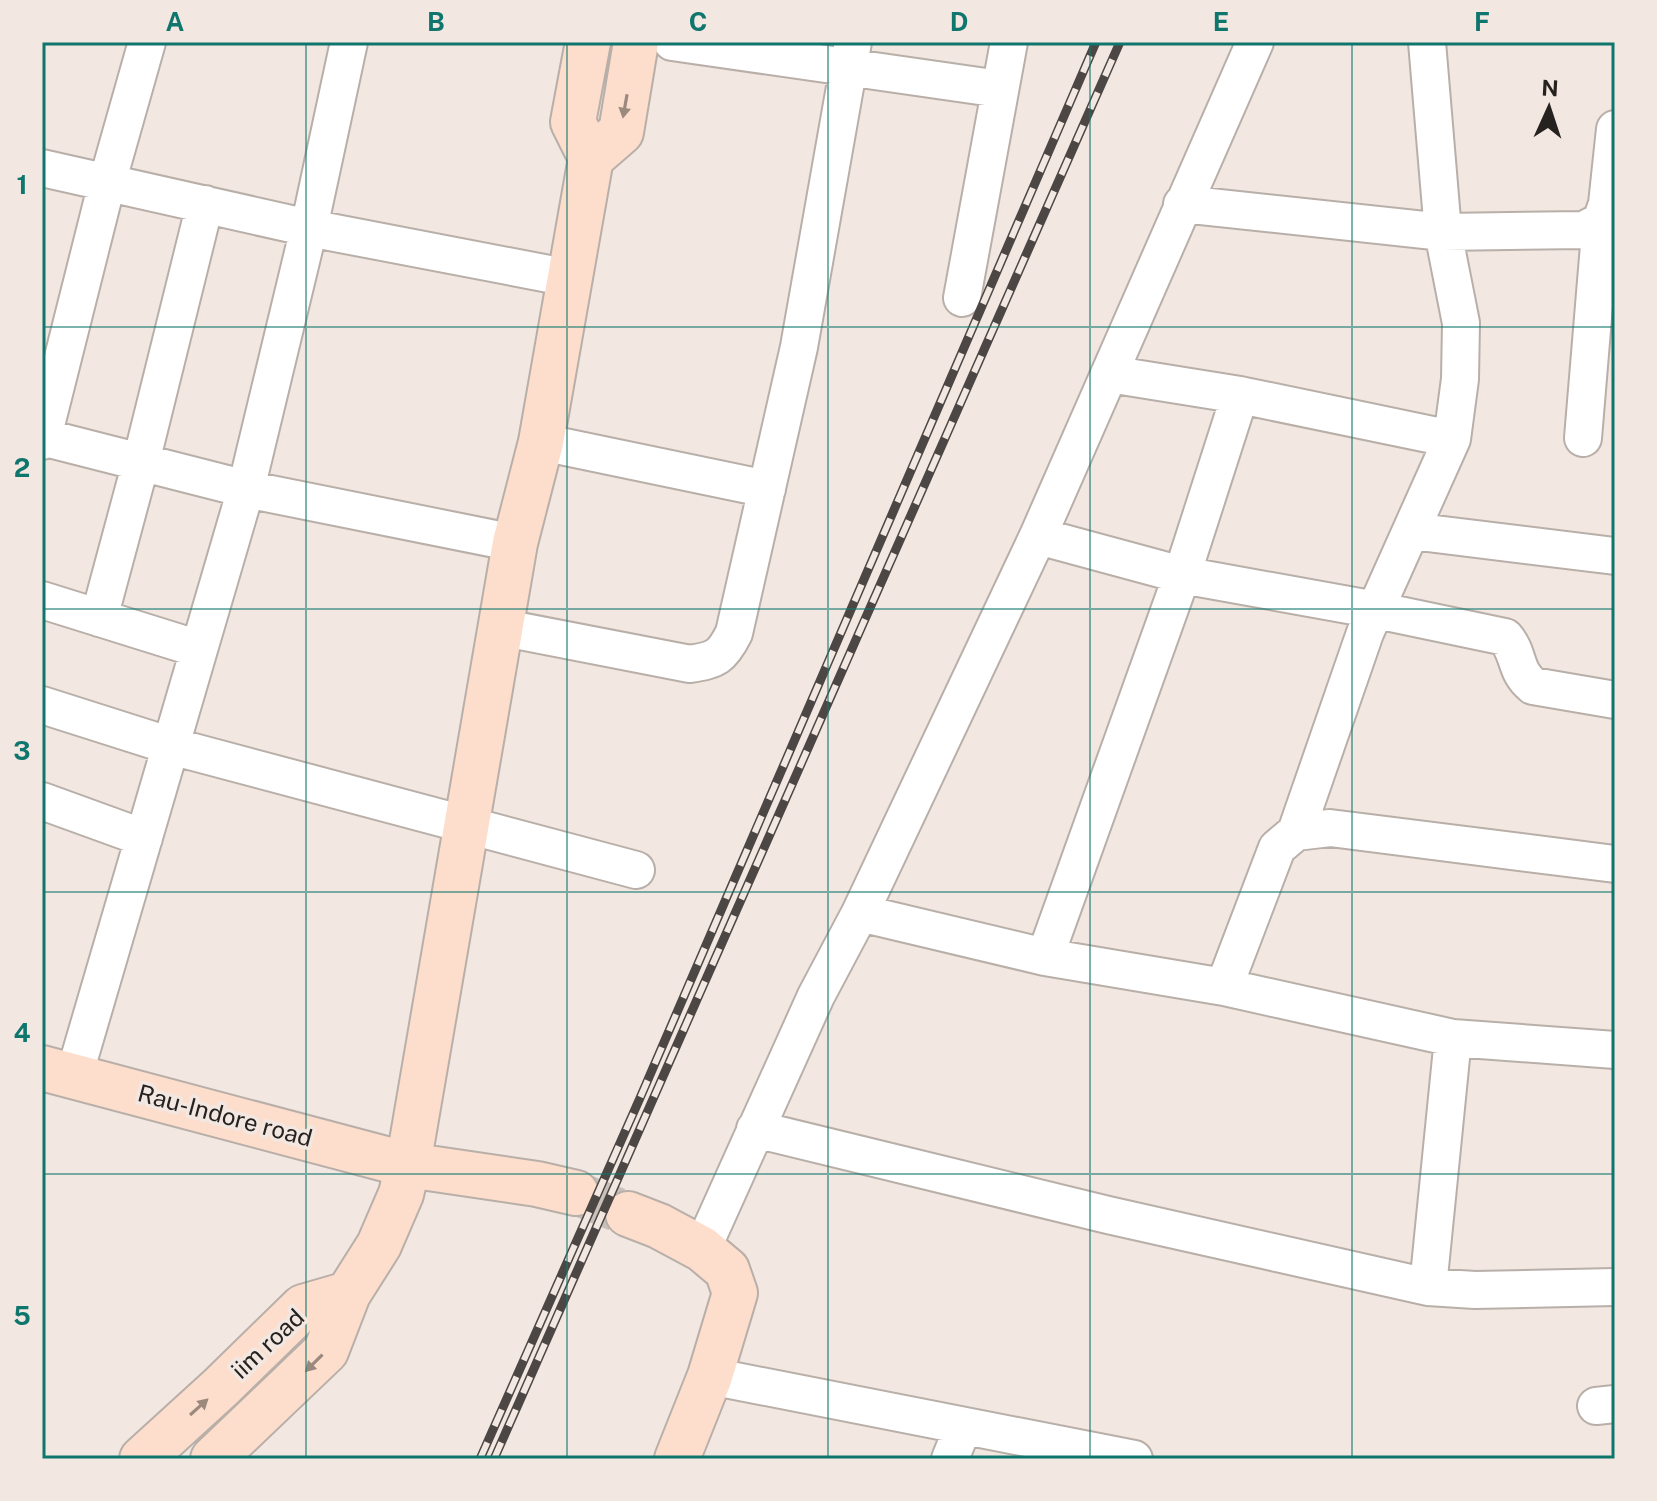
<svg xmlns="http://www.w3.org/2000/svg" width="1657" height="1501" font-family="'Public Sans',sans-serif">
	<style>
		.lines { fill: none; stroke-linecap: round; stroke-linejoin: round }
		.secondary-tunnel { stroke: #c9c0ba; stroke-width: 44; stroke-dasharray: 44 22; stroke-linecap: butt }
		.street-casing { stroke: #b9afa9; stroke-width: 40 }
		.secondary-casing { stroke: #b9afa9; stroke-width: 48 }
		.street { stroke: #fff; stroke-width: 36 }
		.secondary { stroke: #fdddcb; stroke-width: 44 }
		.rail-casing { stroke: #4c4744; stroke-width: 9 }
		.rail { stroke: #f2e7e1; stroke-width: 6; stroke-dasharray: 18; stroke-linecap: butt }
		.oneway { fill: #9c897e }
		.grid { fill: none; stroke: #0f766e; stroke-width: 2; stroke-opacity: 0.55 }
		.labels { text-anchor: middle; stroke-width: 7; stroke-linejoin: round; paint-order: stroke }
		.street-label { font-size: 24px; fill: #262220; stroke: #f2e7e1 }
		.neatline { fill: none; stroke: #0f766e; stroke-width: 3 }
		.grid-label { font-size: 26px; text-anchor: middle; font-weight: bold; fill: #0f766e }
	</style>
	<rect width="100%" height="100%" fill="#f2e7e1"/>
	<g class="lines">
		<path class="secondary-tunnel" d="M 576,1193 L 628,1214"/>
		<g class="street-casing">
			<path id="street" d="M 672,42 L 1000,89
				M 42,168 L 309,228 L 570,278
				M 1182,204 L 1443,232 L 1584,230 L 1601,221 L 1607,204 L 1615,129
				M 962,298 L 1009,42
				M 1109,374 L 1240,395 L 1452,439
				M 42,437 L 246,489 L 515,543
				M 1583,438 L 1601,221 L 1615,222
				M 42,441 L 107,183 L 147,42
				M 541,442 L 767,489
				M 1411,531 L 1615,556
				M 1038,536 L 1182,575 L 1376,610 L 1505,637 C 1520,654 1514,671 1533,686 L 1615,700
				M 42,600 L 199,649
				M 99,618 L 141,462 L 205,204
				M 499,627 L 690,664 C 716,660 722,657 734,633 L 799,347 L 853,42
				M 42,705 L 171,746 L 636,870
				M 42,801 L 144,838
				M 1296,832 L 1365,633 L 1452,439 L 1460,379 L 1461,323 L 1443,232 L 1427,42
				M 860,913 L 1038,536 L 1255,42
				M 1045,957 L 1182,575 L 1240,395
				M 1224,987 L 1453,1038 L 1615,1050
				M 74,1076 L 246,489 L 309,228 L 349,42
				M 755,1129 L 1108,1215 L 1428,1287 L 1475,1290 L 1615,1287
				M 702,1249 L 816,996 L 860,913 L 1045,957 L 1224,987 L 1277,848 L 1296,832 L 1330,828 L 1615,864
				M 1428,1287 L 1453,1038
				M 710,1376 L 1134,1459
				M 1596,1406 L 1615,1404
				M 950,1459 L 963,1427"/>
		</g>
		<g class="secondary-casing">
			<path id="secondary" d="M 591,158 L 621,132 L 636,42
				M 42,1068 L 408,1165 L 537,1184 L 576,1193
				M 628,1214 L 659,1226 L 702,1249 L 727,1270 L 735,1293 L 710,1376 L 677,1459
				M 142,1459 L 221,1387 L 303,1307 L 348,1294
				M 213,1459 L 326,1351 L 348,1294 L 379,1245 L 401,1194 L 408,1165 L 515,543 L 541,442 L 591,158 L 573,122 L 588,42"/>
		</g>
		<use href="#street" class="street"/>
		<use href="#secondary" class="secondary"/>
		<g class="rail-casing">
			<path id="rail" d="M 480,1459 L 640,1098 L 1096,42
				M 494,1459 L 1120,42"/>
		</g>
		<use href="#rail" class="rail"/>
	</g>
	<defs><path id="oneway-solid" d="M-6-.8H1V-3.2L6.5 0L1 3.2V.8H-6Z" transform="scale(2)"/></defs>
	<g class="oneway">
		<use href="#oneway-solid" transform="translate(625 106) rotate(100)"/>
		<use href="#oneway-solid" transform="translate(314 1363) rotate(135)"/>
		<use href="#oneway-solid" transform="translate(199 1407) rotate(-42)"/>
	</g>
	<path class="grid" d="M 306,42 L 306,1459M 567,42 L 567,1459M 828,42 L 828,1459M 1090,42 L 1090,1459M 1352,42 L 1352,1459M 42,327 L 1615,327M 42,609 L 1615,609M 42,892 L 1615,892M 42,1174 L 1615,1174"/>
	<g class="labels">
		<g class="street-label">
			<text transform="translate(225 1116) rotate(15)" y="8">Rau-Indore road</text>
			<text transform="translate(268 1344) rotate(-43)" y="8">iim road</text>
		</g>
	</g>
	<rect width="1657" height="1501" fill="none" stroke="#f2e7e1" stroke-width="88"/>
	<g transform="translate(1549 108) rotate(3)" stroke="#f2e7e1" stroke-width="6" paint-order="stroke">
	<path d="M0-6L14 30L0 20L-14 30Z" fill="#262220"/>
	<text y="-12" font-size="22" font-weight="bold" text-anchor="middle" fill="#262220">N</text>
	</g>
	<rect x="44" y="44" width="1569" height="1413" class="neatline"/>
	<g class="grid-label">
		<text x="175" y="31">A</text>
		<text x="436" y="31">B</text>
		<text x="698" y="31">C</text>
		<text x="959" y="31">D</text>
		<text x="1221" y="31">E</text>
		<text x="1482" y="31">F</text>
		<text x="22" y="194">1</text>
		<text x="22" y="477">2</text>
		<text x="22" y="760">3</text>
		<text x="22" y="1042">4</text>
		<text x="22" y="1325">5</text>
	</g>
</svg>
